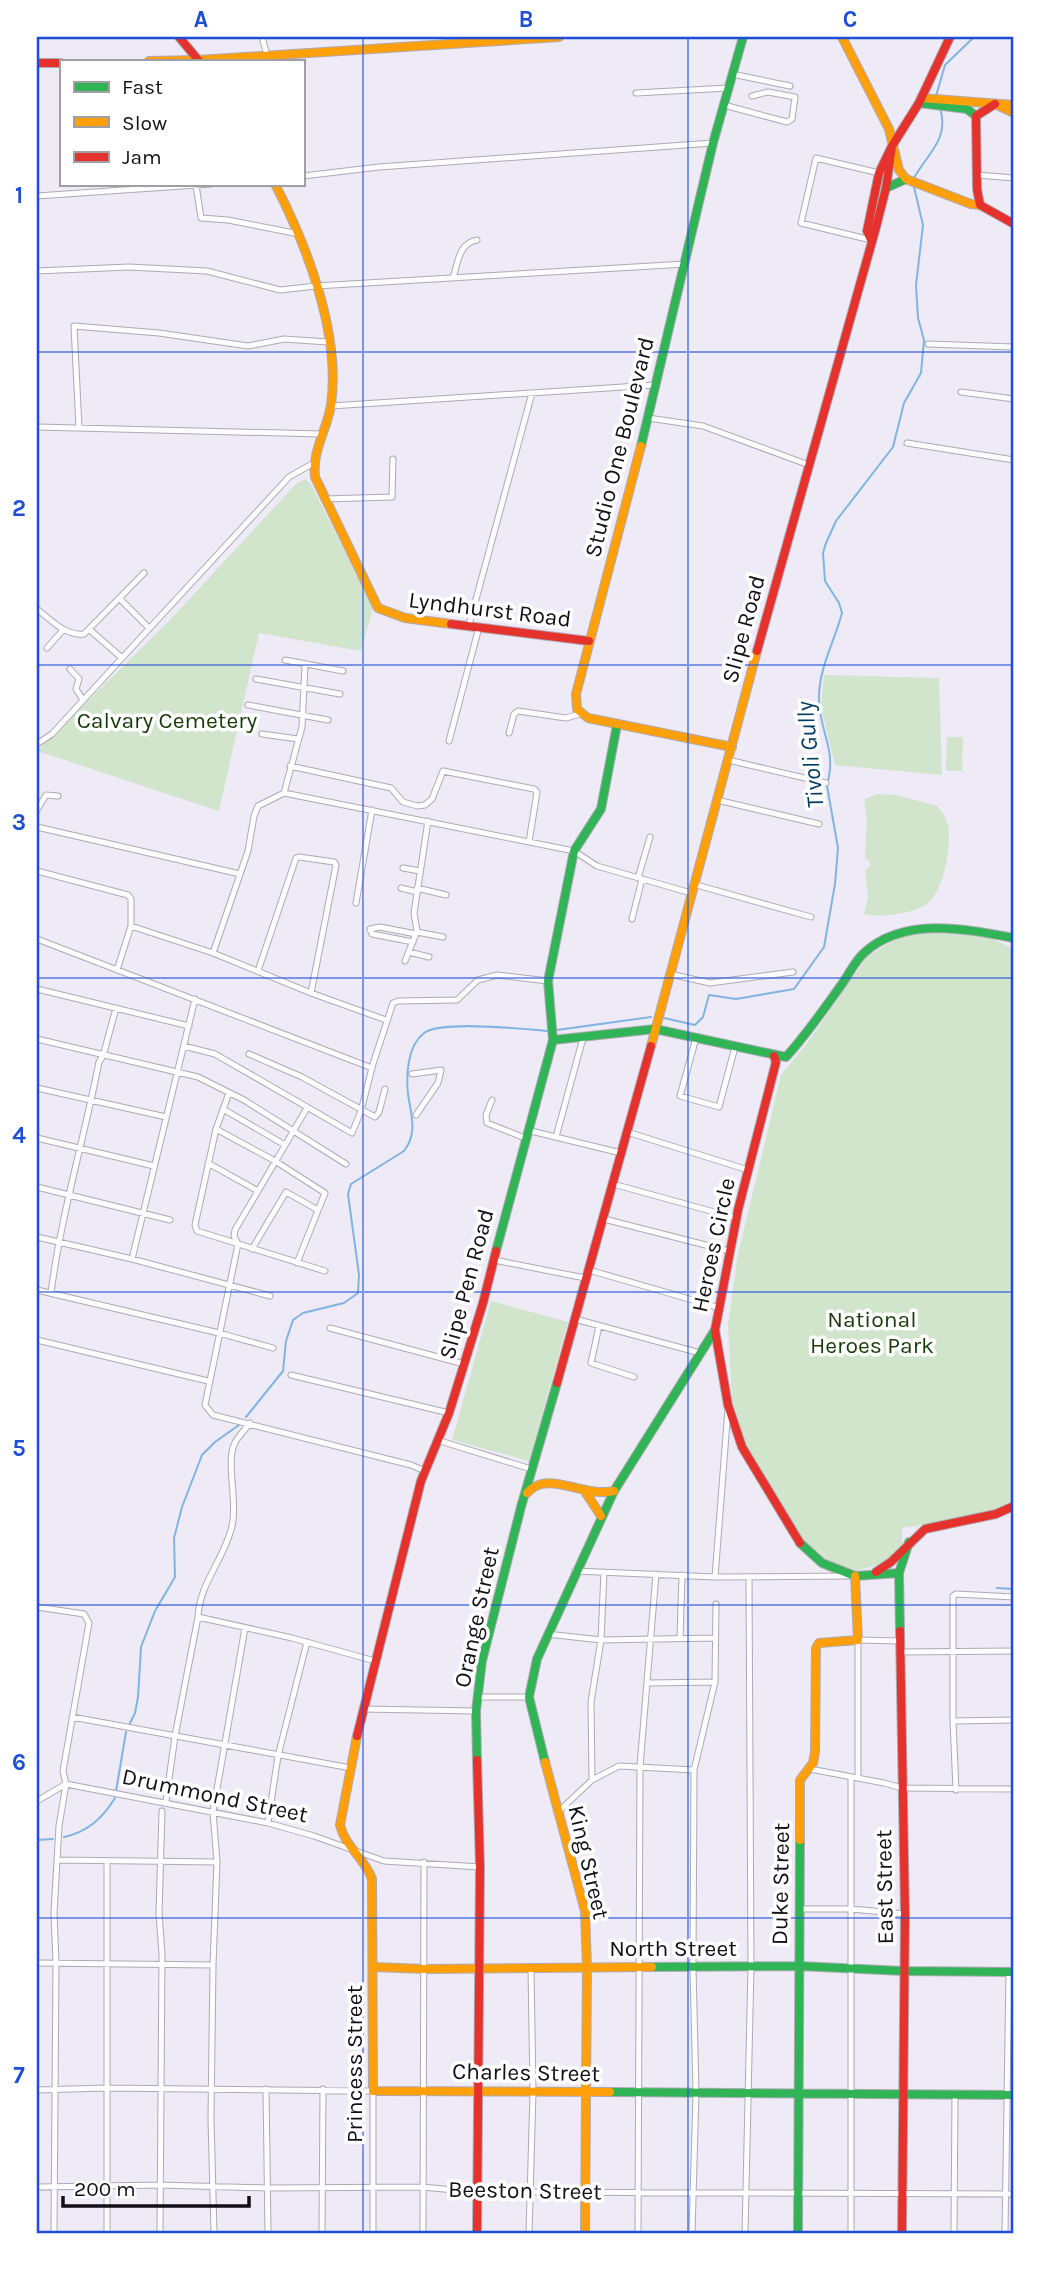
<svg xmlns="http://www.w3.org/2000/svg" width="1051" height="2270" font-family="Karla,sans-serif">
	<style>
		.green { fill: #d0e5cc }
		.lines { fill: none; stroke-linecap: round; stroke-linejoin: round }
		.stream { stroke: #80b4e2; stroke-width: 2 }
		.street-casing { stroke: #aeaab3; stroke-width: 7 }
		.fast-casing { stroke: #aeaab3; stroke-width: 10 }
		.slow-casing { stroke: #aeaab3; stroke-width: 10 }
		.jam-casing { stroke: #aeaab3; stroke-width: 10 }
		.street { stroke: #fcfcfe; stroke-width: 5 }
		.fast { stroke: #30b455; stroke-width: 8 }
		.slow { stroke: #ff9f0a; stroke-width: 8 }
		.jam { stroke: #e5322d; stroke-width: 8 }
		.grid { fill: none; stroke: #1d4ed8; stroke-width: 2; stroke-opacity: 0.55 }
		.labels { text-anchor: middle; stroke-width: 7; stroke-linejoin: round; paint-order: stroke }
		.street-label { font-size: 23px; fill: #120f17; stroke: #fff }
		.park-label { font-size: 23px; fill: #173c08; stroke: #fff }
		.water-label { font-size: 24px; font-style: italic; fill: #003d64; stroke: #fff }
		.neatline { fill: none; stroke: #1d4ed8; stroke-width: 2.5 }
		.grid-label { font-size: 23px; text-anchor: middle; font-weight: bold; fill: #1d4ed8 }
	</style>
	<rect width="100%" height="100%" fill="#eeeaf6"/>
	<path class="green" d="M 305,479 L 311,484 L 372,606 L 372,612 L 361,651 L 259,633 L 219,811 L 37,751 L 168,622 L 296,484 Z
		M 824,675 L 939,678 L 942,775 L 835,765 L 821,707 Z
		M 947,737 L 963,737 L 962,771 L 946,771 Z
		M 879,794 L 896,795 L 937,806 C 942,812 946,817 948,825 C 952,845 944,889 928,903 C 915,914 879,918 864,914 L 868,897 L 865,871 L 870,866 L 869,860 L 865,859 L 867,821 L 864,799 Z
		M 919,932 L 986,936 L 1014,949 L 1014,1504 L 984,1516 L 902,1528 L 902,1544 L 894,1555 L 878,1565 L 854,1571 L 825,1562 L 801,1540 L 745,1445 L 732,1398 L 728,1325 L 737,1259 L 781,1075 L 808,1042 L 867,957 L 897,938 Z
		M 491,1301 L 568,1322 L 529,1461 L 452,1440 Z"/>
	<g class="lines">
		<path class="stream" d="M 936,96 L 945,65 L 974,37
			M 914,178 C 927,154 950,139 940,108
			M 828,781 C 836,749 820,732 819,701 C 818,669 834,643 842,613 L 839,603 L 825,581 L 823,553 L 826,543 L 836,521 L 893,447 L 904,403 L 921,373 L 924,340 L 918,318 L 916,285 L 923,225 L 914,187
			M 664,1018 L 695,1025 L 703,1017 L 709,995 L 736,999 L 794,989 L 824,947 L 835,884 L 838,848 L 827,786
			M 557,1030 L 651,1017
			M 246,1417 L 283,1371 L 286,1341 L 293,1320 L 303,1313 L 344,1303 L 358,1293 L 359,1275 L 348,1194 L 351,1184 L 404,1151 C 418,1133 411,1115 408,1094 C 406,1076 407,1046 424,1033 C 441,1020 524,1029 547,1031
			M 997,1588 L 1014,1589
			M 130,1723 L 135,1713 L 138,1697 L 141,1647 L 155,1611 L 175,1577 L 174,1538 L 182,1507 L 202,1455 L 215,1442 L 239,1425
			M 116,1791 L 126,1732
			M 64,1837 C 87,1832 102,1819 115,1798
			M 37,1840 L 53,1839"/>
		<g class="street-casing">
			<path id="street" d="M 262,37 L 267,55
				M 732,74 L 790,86
				M 636,93 L 728,88
				M 724,105 L 787,122 L 792,119 L 795,97 L 768,92 L 752,96
				M 977,175 L 1014,178
				M 303,176 L 379,167 L 713,143
				M 196,185 L 201,218 L 228,220 L 299,234
				M 37,196 L 211,184
				M 871,240 L 801,223 L 816,158 L 879,173
				M 37,271 L 129,267 L 207,271 L 280,290 L 316,286 L 685,264
				M 453,278 C 458,262 459,243 477,240
				M 928,344 L 1014,347
				M 961,392 L 1014,399
				M 331,406 L 654,385
				M 648,418 L 703,426 L 809,465
				M 37,427 L 321,434
				M 79,428 L 74,326 L 159,333 L 248,346 L 284,339 L 328,342
				M 907,443 L 1014,460
				M 324,499 L 392,497 L 393,459
				M 120,599 L 149,628
				M 37,609 C 51,620 65,636 84,634 L 144,573
				M 469,625 L 532,393
				M 90,630 L 122,658
				M 47,648 L 63,630
				M 285,660 L 343,671
				M 305,665 L 302,727 L 284,793 L 574,851 L 597,866 L 691,893
				M 70,669 L 79,679 L 76,689 L 83,700
				M 256,679 L 340,694
				M 248,705 L 328,720
				M 509,733 L 514,714 L 518,711 L 566,718 L 580,714
				M 262,734 L 298,739
				M 449,741 L 479,627
				M 37,744 L 52,734 L 289,477 L 312,464
				M 728,760 L 826,783
				M 290,766 L 391,788 L 403,802 L 417,806 L 425,805 L 432,799 L 443,771 L 534,789 L 537,792 L 529,842
				M 717,800 L 819,824
				M 37,810 L 46,795 L 58,796
				M 37,827 L 240,874
				M 403,868 L 420,871
				M 37,871 L 128,895 L 131,899 L 131,926
				M 638,878 L 650,837
				M 693,884 L 811,917
				M 401,888 L 417,892
				M 417,888 L 446,895
				M 356,903 L 372,810
				M 632,919 L 642,879
				M 417,932 L 443,937
				M 37,939 L 372,1068
				M 413,942 L 372,934 L 370,929 L 380,927 L 416,934
				M 409,952 L 429,957
				M 213,953 L 248,851 L 254,816 L 258,806 L 284,793
				M 405,961 L 417,931 L 414,913 L 428,821
				M 117,970 L 131,926 L 213,953 L 311,993 L 386,1020
				M 258,971 L 296,858 L 299,857 L 334,862 L 336,865 L 311,993
				M 670,974 L 710,983 L 793,972
				M 37,989 L 189,1026
				M 696,1038 L 680,1096 L 719,1107 L 735,1047
				M 37,1039 L 198,1077 L 244,1100 L 346,1164
				M 184,1046 L 215,1054 L 352,1133 L 361,1111 L 373,1064 L 393,1003 L 398,1001 L 457,1000 L 478,980 L 497,975 L 548,981
				M 249,1054 L 302,1077 L 375,1117 L 379,1112 L 385,1089
				M 412,1074 L 441,1070 L 438,1083 L 416,1115
				M 37,1088 L 166,1117
				M 229,1093 L 216,1129 L 195,1225 L 197,1231 L 325,1271
				M 492,1100 L 486,1115 L 487,1123 L 525,1138
				M 307,1108 L 235,1230 L 234,1236 L 238,1244 L 205,1405 L 213,1415 L 411,1465 L 425,1471
				M 223,1109 L 285,1145
				M 216,1129 L 275,1161 L 325,1193 L 297,1263
				M 527,1130 L 621,1153
				M 627,1132 L 748,1170
				M 556,1137 L 583,1038
				M 37,1138 L 154,1166
				M 208,1163 L 258,1191
				M 613,1184 L 736,1218
				M 37,1187 L 170,1220
				M 604,1219 L 729,1251
				M 37,1237 L 132,1259 L 270,1296
				M 252,1249 L 286,1192 L 318,1210
				M 132,1259 L 195,999
				M 494,1260 L 585,1278
				M 589,1270 L 720,1308
				M 37,1290 L 219,1333 L 273,1348
				M 51,1293 C 61,1215 84,1139 99,1062 L 103,1056 L 116,1008
				M 575,1319 L 700,1353
				M 599,1326 L 591,1363 L 634,1377
				M 330,1328 L 464,1364
				M 37,1340 L 208,1381
				M 291,1375 L 449,1413
				M 437,1440 L 531,1469
				M 575,1571 L 715,1577 L 851,1576
				M 715,1577 L 728,1409
				M 37,1607 L 84,1614 L 89,1623 L 63,1771 L 66,1784 L 59,1826 L 54,1913 L 56,1963 L 54,2233
				M 198,1617 L 292,1638 L 375,1661
				M 547,1634 L 601,1640 L 715,1638
				M 680,1638 L 682,1575
				M 901,1652 L 1014,1651
				M 648,1683 L 715,1682
				M 477,1697 L 529,1697
				M 362,1709 L 476,1711
				M 72,1717 L 351,1768
				M 953,1721 L 1014,1720
				M 810,1769 L 884,1783 L 902,1788 L 1014,1789
				M 851,1777 L 851,2233
				M 858,1778 L 858,1640 L 901,1641
				M 592,1780 L 591,1702 L 601,1640 L 604,1572
				M 956,1790 L 953,1721 L 953,1596 L 956,1594 L 1014,1597
				M 37,1801 L 66,1784 L 268,1823 L 314,1836 L 384,1861 L 480,1867
				M 166,1801 L 175,1736 L 198,1617 C 199,1584 225,1558 232,1526 C 238,1502 226,1465 234,1445 C 237,1437 245,1430 250,1423
				M 557,1813 L 592,1780 L 619,1766 L 694,1770
				M 268,1823 L 278,1756 L 307,1642
				M 57,1860 L 217,1862
				M 799,1909 L 851,1909 L 905,1914
				M 37,1963 L 213,1965
				M 266,2089 L 268,2233
				M 37,2090 L 106,2088 L 373,2091 L 373,2233
				M 37,2187 L 161,2185 L 268,2188 L 422,2187 L 476,2192 L 1014,2194
				M 107,2233 L 107,1861
				M 160,2233 L 162,1954 L 159,1913 L 162,1811
				M 214,2233 L 211,2119 L 213,1965 L 217,1862 L 213,1812 L 245,1628
				M 322,2233 L 323,2089
				M 423,2233 L 424,1862
				M 529,2233 L 533,2092 L 531,1968
				M 638,2233 L 640,1766 L 656,1574
				M 692,2233 L 696,2093 L 693,1968 L 694,1770 L 715,1682 L 716,1604
				M 745,2233 L 751,1967 L 749,1577
				M 954,2233 L 955,2093
				M 1005,2233 L 1009,1972"/>
		</g>
		<g class="fast-casing">
			<path id="fast" d="M 919,103 L 967,109 L 976,116
				M 886,188 L 906,179
				M 641,446 L 713,143 L 743,37
				M 553,1040 L 655,1029 L 786,1057 C 807,1034 824,1009 842,984 C 849,974 855,961 864,953 C 904,916 966,929 1014,938
				M 496,1251 L 553,1040 L 548,981 L 574,851 L 601,809 L 617,725
				M 800,1543 L 822,1563 L 855,1576 L 899,1573
				M 900,1631 L 899,1573 L 909,1542
				M 477,1760 L 476,1711 L 482,1661 L 521,1507 L 557,1383
				M 545,1762 L 529,1697 L 537,1659 L 614,1491 L 715,1330
				M 652,1967 L 799,1966 L 903,1971 L 1014,1972
				M 610,2092 L 1014,2095
				M 798,2233 L 800,1840"/>
		</g>
		<g class="slow-casing">
			<path id="slow" d="M 842,37 L 889,129 L 899,170 L 906,179 L 971,204 L 980,205
				M 149,61 L 198,60 L 559,37
				M 921,98 L 1014,105
				M 997,105 L 1014,113
				M 275,184 C 307,246 341,334 331,405 C 327,430 312,450 315,477 L 378,608 L 405,618 L 451,624
				M 641,446 L 576,694 L 577,709 L 588,718 L 732,747
				M 651,1046 L 757,651
				M 527,1493 C 548,1469 582,1498 614,1491
				M 586,1493 L 601,1516
				M 357,1736 L 340,1825 C 345,1847 365,1858 372,1879 L 373,2091 L 610,2092
				M 545,1762 L 585,1911 L 587,1968 L 585,2233
				M 800,1840 L 800,1780 L 813,1763 L 815,1752 L 816,1648 L 819,1643 L 858,1640 L 855,1576
				M 374,1967 L 425,1969 L 652,1967"/>
		</g>
		<g class="jam-casing">
			<path id="jam" d="M 179,37 L 199,61
				M 37,63 L 61,63
				M 995,104 L 976,116 L 977,189 L 980,205 L 1014,224
				M 871,240 L 867,231 L 879,173 L 892,146 L 919,103 L 950,37
				M 451,624 L 589,641
				M 757,651 L 875,231 L 886,188 L 892,146
				M 774,1056 L 776,1062 L 738,1210 L 715,1330 L 728,1405 L 742,1447 L 800,1543
				M 557,1383 L 651,1046
				M 876,1572 L 891,1562 L 925,1529 L 996,1514 L 1014,1506
				M 900,1631 L 905,1914 L 902,2233
				M 357,1736 L 421,1481 L 449,1413 L 483,1303 L 496,1251
				M 477,2233 L 480,1867 L 477,1760"/>
		</g>
		<use href="#street" class="street"/>
		<use href="#fast" class="fast"/>
		<use href="#slow" class="slow"/>
		<use href="#jam" class="jam"/>
	</g>
	<path class="grid" d="M 363,37 L 363,2233M 688,37 L 688,2233M 37,352 L 1014,352M 37,665 L 1014,665M 37,978 L 1014,978M 37,1292 L 1014,1292M 37,1605 L 1014,1605M 37,1918 L 1014,1918"/>
	<g class="labels">
		<g class="street-label">
			<text transform="translate(619 447) rotate(-76)" y="8">Studio One Boulevard</text>
			<text transform="translate(490 609) rotate(7)" y="8">Lyndhurst Road</text>
			<text transform="translate(743 629) rotate(-75)" y="8">Slipe Road</text>
			<text transform="translate(713 1245) rotate(-78)" y="8">Heroes Circle</text>
			<text transform="translate(466 1284) rotate(-75)" y="8">Slipe Pen Road</text>
			<text transform="translate(476 1617) rotate(-78)" y="8">Orange Street</text>
			<text transform="translate(215 1795) rotate(12)" y="8">Drummond Street</text>
			<text transform="translate(589 1862) rotate(77)" y="8">King Street</text>
			<text transform="translate(780 1884) rotate(-89)" y="8">Duke Street</text>
			<text transform="translate(884 1887) rotate(-91)" y="8">East Street</text>
			<text x="673" y="1956">North Street</text>
			<text transform="translate(354 2064) rotate(-90)" y="8">Princess Street</text>
			<text transform="translate(526 2072) rotate(1)" y="8">Charles Street</text>
			<text transform="translate(525 2190) rotate(1)" y="8">Beeston Street</text>
		</g>
		<g class="park-label">
			<text x="167" y="728">Calvary Cemetery</text>
			<text x="872" y="1327">National<tspan x="872" dy="26">Heroes Park</tspan></text>
		</g>
		<g class="water-label">
			<text transform="translate(810 755) rotate(-96)" y="8">Tivoli Gully</text>
		</g>
	</g>
	<rect width="1051" height="2270" fill="none" stroke="#ffffff" stroke-width="77"/>
	<rect x="60" y="60" width="245" height="126" fill="#ffffff" stroke="#a09fa2" stroke-width="2"/>
	<rect x="74" y="82" width="35" height="10" fill="#30b455" stroke="#a09fa2" stroke-width="2"/>
	<text x="122" y="94" font-size="21" fill="#120f17">Fast</text>
	<rect x="74" y="117" width="35" height="10" fill="#ff9f0a" stroke="#a09fa2" stroke-width="2"/>
	<text x="122" y="130" font-size="21" fill="#120f17">Slow</text>
	<rect x="74" y="152" width="35" height="10" fill="#e5322d" stroke="#a09fa2" stroke-width="2"/>
	<text x="122" y="164" font-size="21" fill="#120f17">Jam</text>
	<path d="M63 2196v10h186v-10" fill="none" stroke="#120f17" stroke-width="3.5"/>
	<text x="74" y="2196" font-size="21" fill="#120f17" stroke="#ffffff" stroke-width="5" paint-order="stroke">200 m</text>
	<rect x="38" y="38" width="974" height="2194" class="neatline"/>
	<g class="grid-label">
		<text x="201" y="27">A</text>
		<text x="526" y="27">B</text>
		<text x="850" y="27">C</text>
		<text x="19" y="203">1</text>
		<text x="19" y="516">2</text>
		<text x="19" y="830">3</text>
		<text x="19" y="1143">4</text>
		<text x="19" y="1456">5</text>
		<text x="19" y="1770">6</text>
		<text x="19" y="2083">7</text>
	</g>
</svg>
